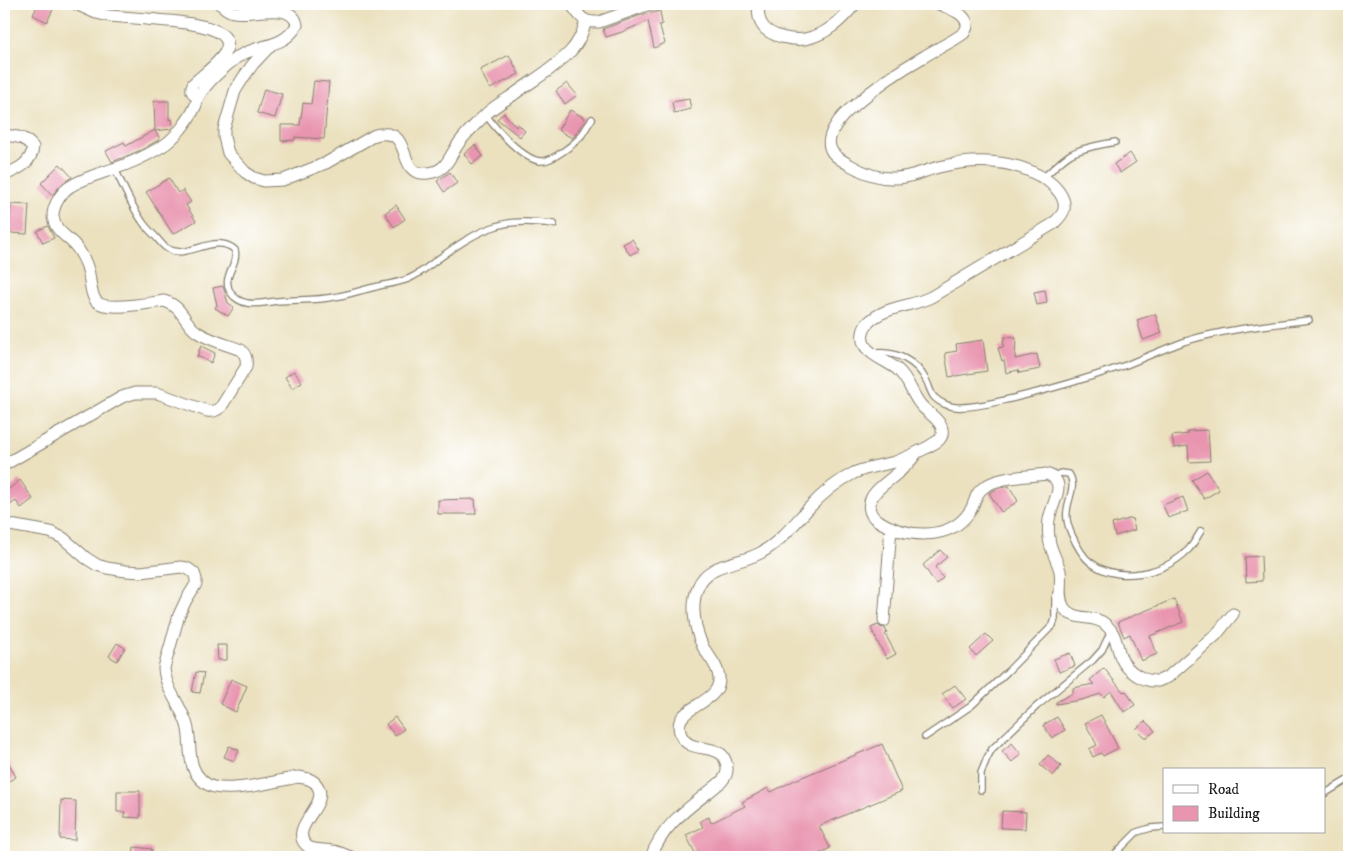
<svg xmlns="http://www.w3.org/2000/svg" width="1353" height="861" font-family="'IM FELL DW Pica',serif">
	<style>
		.building { fill: #e995b0 }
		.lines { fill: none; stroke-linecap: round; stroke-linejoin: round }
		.service-casing { stroke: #847e6e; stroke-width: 8 }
		.minor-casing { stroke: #847e6e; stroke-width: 13 }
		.service { stroke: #fff; stroke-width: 5.5 }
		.minor { stroke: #fff; stroke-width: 11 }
	</style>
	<rect width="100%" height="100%" fill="#fff"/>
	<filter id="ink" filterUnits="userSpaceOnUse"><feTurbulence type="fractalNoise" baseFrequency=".02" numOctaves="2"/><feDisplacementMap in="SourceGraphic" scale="10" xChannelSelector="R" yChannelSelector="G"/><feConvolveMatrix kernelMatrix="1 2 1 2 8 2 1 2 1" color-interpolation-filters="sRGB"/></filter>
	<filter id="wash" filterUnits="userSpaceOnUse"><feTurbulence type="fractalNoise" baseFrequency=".0096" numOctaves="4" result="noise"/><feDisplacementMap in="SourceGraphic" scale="20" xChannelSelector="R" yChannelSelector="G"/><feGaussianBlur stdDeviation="1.12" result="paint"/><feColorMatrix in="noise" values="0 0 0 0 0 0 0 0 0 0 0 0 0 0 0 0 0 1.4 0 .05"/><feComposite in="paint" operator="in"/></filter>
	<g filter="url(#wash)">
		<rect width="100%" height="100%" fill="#ebe1bf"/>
		<g id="blocks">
			<path class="building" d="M 38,4 L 46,4 L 54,7 L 47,22 L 33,15 Z
				M 660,11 L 662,24 L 659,25 L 665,43 L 654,48 L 648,21 L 622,32 L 606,37 L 603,29 L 641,15 Z
				M 509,55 L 519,74 L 490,89 L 480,70 Z
				M 314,81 L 329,82 L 324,139 L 295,137 L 295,140 L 281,141 L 281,125 L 300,125 L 303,103 L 311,104 Z
				M 567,83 L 577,95 L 565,104 L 556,91 Z
				M 264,89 L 282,94 L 275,118 L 257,113 Z
				M 689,99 L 691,109 L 674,113 L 672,102 Z
				M 154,101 L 169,101 L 169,120 L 172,119 L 173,126 L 171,129 L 155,131 L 160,139 L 141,150 L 112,162 L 106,151 L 124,142 L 126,146 L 155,130 Z
				M 570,110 L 585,118 L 575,135 L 572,138 L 558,130 Z
				M 504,113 L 516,127 L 518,124 L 525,131 L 520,137 L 497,119 Z
				M 475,145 L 483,156 L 472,164 L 464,154 Z
				M 1130,153 L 1136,162 L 1120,173 L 1114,164 Z
				M 60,164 L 72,177 L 63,183 L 52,195 L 41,183 Z
				M 450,172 L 457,183 L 444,192 L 437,181 Z
				M 169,178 L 178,193 L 183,190 L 191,202 L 186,205 L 196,221 L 173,234 L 146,192 Z
				M 11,204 L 29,205 L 27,234 L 9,233 Z
				M 396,205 L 405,219 L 394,227 L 385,213 Z
				M 48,226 L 54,238 L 43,243 L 37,231 Z
				M 632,239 L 639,250 L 630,255 L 623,244 Z
				M 223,286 L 228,303 L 234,307 L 228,316 L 215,308 L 217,305 L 213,288 Z
				M 1045,290 L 1047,303 L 1037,305 L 1034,292 Z
				M 1155,314 L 1162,333 L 1143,340 L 1137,320 Z
				M 1004,337 L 1016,338 L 1015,359 L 1037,354 L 1040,369 L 1019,373 L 1018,370 L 1006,373 L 1004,360 L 1002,361 L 998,348 L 1003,347 Z
				M 983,340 L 987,371 L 949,377 L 945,353 L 957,351 L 956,344 Z
				M 201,346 L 215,353 L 211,363 L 197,356 Z
				M 294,371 L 302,382 L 292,388 L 285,377 Z
				M 1208,430 L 1210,461 L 1189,462 L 1188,446 L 1174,448 L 1172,436 L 1188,434 L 1188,431 Z
				M 1207,471 L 1219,490 L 1204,499 L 1192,480 Z
				M 20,480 L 33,499 L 21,508 L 16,501 L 4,509 L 4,493 Z
				M 1009,486 L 1018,501 L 1001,512 L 989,493 L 999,488 Z
				M 1183,497 L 1188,511 L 1168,518 L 1163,505 Z
				M 475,499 L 476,514 L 438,514 L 438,500 Z
				M 1132,518 L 1135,530 L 1115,536 L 1112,524 Z
				M 940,550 L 947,557 L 935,567 L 943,578 L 936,584 L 923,565 Z
				M 1261,556 L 1262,581 L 1246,582 L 1245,557 Z
				M 1174,599 L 1183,622 L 1150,636 L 1157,654 L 1141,661 L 1130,634 L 1124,637 L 1118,622 Z
				M 878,625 L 880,627 L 885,628 L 887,633 L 885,634 L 896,654 L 887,659 L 879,645 L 871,628 Z
				M 986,634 L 993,641 L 976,656 L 970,649 Z
				M 117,643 L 125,648 L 117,661 L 109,656 Z
				M 217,645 L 227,645 L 227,660 L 218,660 Z
				M 1070,653 L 1075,666 L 1059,672 L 1054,659 Z
				M 1104,668 L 1123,692 L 1126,691 L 1135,705 L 1124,712 L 1111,691 L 1104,697 L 1101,694 L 1081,700 L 1056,704 L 1056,702 L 1073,693 L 1073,688 L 1094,684 L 1090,680 Z
				M 196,672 L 204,673 L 200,693 L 192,692 Z
				M 231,679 L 247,686 L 236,712 L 220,704 Z
				M 955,685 L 966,699 L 953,708 L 942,694 Z
				M 1101,715 L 1118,748 L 1103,756 L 1101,753 L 1093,757 L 1089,749 L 1097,745 L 1085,723 Z
				M 395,717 L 404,729 L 395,736 L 386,724 Z
				M 1057,717 L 1065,730 L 1052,738 L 1043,725 Z
				M 1145,721 L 1155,731 L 1147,737 L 1144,737 L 1136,729 Z
				M 1012,743 L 1021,754 L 1012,762 L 1002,751 Z
				M 882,744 L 902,791 L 819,826 L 830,848 L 814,857 L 697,857 L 686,835 L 703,827 L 700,821 L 709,817 L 711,823 L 745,806 L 742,802 L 768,788 L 771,792 L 795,780 Z
				M 229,746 L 239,750 L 234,761 L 224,757 Z
				M 4,754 L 16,777 L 7,782 L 4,775 Z
				M 1048,755 L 1061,766 L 1053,776 L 1040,765 Z
				M 117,791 L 140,791 L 140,818 L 124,817 L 125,812 L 117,812 Z
				M 61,800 L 76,801 L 75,840 L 60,839 Z
				M 1002,811 L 1026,812 L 1025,829 L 1001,828 Z
				M 134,847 L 152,849 L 151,857 L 133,857 Z"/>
		</g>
	</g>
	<g filter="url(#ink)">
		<use href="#blocks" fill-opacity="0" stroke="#847e6e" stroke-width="1"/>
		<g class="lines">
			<g class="service-casing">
				<path id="service" d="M 486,115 C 495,128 525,162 542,161 C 553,161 574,144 581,136 C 585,131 588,124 592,119
					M 115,169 C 123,186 131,205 142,221 C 145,226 150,231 154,235 C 159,240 162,246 168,249 C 188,260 215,232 235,250 C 239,265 220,277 231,293 C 234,298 241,302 247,303 C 257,305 267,302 277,301 C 296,299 315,301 334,297 C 348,295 361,290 375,287 C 386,284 398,283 408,279 C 418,275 426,268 434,262 C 452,249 475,232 497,226 C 514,220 535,222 554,224
					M 1043,178 C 1052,170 1061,160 1071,154 C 1084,147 1100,145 1115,142
					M 876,353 C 896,351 916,361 926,380 C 929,385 930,392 934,397 C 941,404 952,408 962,407 C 979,407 996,402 1014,398 C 1052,389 1089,378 1126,365 C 1146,357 1166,348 1186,341 C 1226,329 1268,325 1309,320
					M 1052,476 L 1061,473 L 1069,474 C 1077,486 1068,498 1067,511 C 1066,518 1068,526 1071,533 C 1075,542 1082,556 1090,562 C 1118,584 1164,574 1188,550 C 1193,545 1197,537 1201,531
					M 925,737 L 971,706 L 1008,671 L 1053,625 L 1055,619 L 1055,598 L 1056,595
					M 981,790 L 981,773 L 987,758 L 992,749 L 1037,706 L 1093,660 L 1102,650 L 1111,631
					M 1324,794 L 1349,779
					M 1112,857 L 1137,832 L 1151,828 L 1164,827"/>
			</g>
			<g class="minor-casing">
				<path id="minor" d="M 76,4 L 96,13 L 109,16 C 122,17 135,18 147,19 C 162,21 234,22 227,48 C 223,61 203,74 193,84 C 190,91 192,93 198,98
					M 571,4 C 580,16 582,23 599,22 L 650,4
					M 759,4 C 758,10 758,17 761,23 C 767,37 796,42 809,38 C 816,36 825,32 830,28 C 840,22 848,12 855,4
					M 270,46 L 253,64 L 243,78 L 235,91 L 224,129 L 224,137 L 228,153 L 245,172 L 254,178 L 264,181 L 283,180 L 326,163 L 375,135 C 416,125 394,178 428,173 C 448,171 449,156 459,143 C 466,133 476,124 485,115 C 493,107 504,101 513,95 C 525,86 538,78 550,69 C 561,60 573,52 579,39 C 582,34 584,27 586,21
					M 4,135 C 17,137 24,136 33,147 C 32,163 17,170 4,175
					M 915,455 C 909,463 902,470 894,476 C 887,482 879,487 874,494 C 867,503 868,514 877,520 C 905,538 950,542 970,511 C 975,504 975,493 983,488 C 998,476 1027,477 1046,474 C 1067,480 1055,498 1051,512 C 1048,520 1048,530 1049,538 C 1050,550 1057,559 1060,571 C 1062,583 1057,596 1064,608 C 1074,622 1094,614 1105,624 C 1117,634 1116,645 1121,658 C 1127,671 1143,682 1158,681 C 1161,680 1165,678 1168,677 L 1216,635 L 1233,614
					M 4,465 L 122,397 L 135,393 L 157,393 L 207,411 C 213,412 216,411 221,407 L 246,367 C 247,359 246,355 241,350 C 228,345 209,340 197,332 C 183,322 183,306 164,301 C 150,303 107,311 97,302 C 92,297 91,288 90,281 C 89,269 85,259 78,249 C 69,236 53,232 53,214 C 54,204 62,191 71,186 C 84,178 99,174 113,169 C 130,164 146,156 161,147 C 174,140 189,120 195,107 C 197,103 197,99 199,96 C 206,83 224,67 236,58 C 257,43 283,50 297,25 C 293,0 251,16 233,12 C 228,11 224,7 220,4
					M 4,524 L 50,532 L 63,538 L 86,558 L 97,565 L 107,568 L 126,571 L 141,572 L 181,567 L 187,568 L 194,573 L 196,579 L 196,584 L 186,600 L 179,615 L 164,668 C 165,689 181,705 187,725 C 191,738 188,753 193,767 C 196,776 205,785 214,787 C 234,792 278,781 298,777 C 306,778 314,779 318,787 C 329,806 287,828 307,846 C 313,851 325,849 333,851 C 339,852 345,855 351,857
					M 884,621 L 891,527
					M 651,857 C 665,820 693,806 722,781 C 722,781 726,776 726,775 C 729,767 725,755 718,752 C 705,746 687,750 681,735 C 669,707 717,706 719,681 C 720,668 709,657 703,647 C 695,630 690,605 698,587 C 709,561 741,565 762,552 C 781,541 794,524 809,508 C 822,494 838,481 854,473 C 867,467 882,465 895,462 C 906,458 916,453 926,448 C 931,445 935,443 939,440 C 943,436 943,431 941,426 C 937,417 926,412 920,404 C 911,393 909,379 897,369 C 888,362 868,354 864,344 C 861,337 863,328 868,323 C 884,306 911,307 931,297 L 1053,224 C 1057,220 1063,215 1064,209 C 1066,198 1056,187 1048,181 C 1016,159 976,158 939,167 C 923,171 908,179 891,178 C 877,178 864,173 852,166 C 846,163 838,159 833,153 C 821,138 842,115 854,106 C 875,87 900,70 925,56 C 938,48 952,42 964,33 C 965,31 967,28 967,26 C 967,13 948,8 939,4"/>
			</g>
			<use href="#service" class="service"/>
			<use href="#minor" class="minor"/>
		</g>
	</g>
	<rect width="1353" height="861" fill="none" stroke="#fff" stroke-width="20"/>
	<rect x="1163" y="768" width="162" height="65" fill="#ffffff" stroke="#a4a4a4"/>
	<rect x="1173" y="785" width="25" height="8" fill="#ffffff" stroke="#a4a4a4"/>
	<text x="1208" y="794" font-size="15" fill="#1c1c1c">Road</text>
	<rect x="1173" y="806" width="25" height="15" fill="#e995b0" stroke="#a4a4a4"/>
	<text x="1208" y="818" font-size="15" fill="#1c1c1c">Building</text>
</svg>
